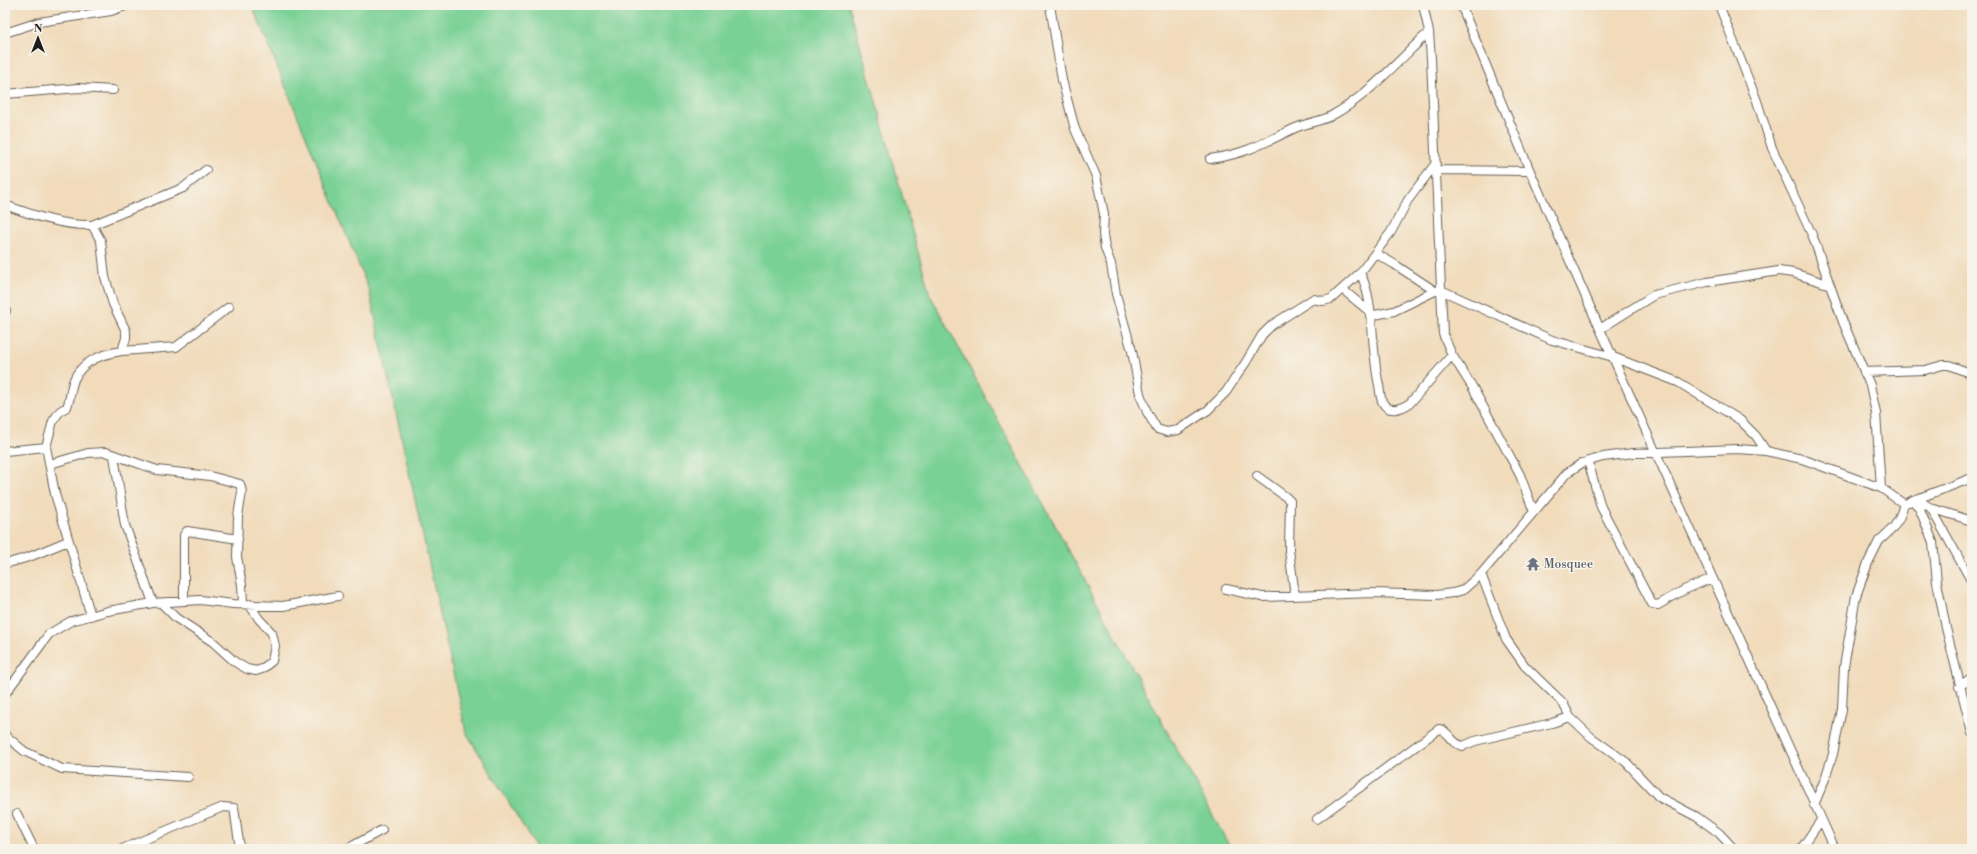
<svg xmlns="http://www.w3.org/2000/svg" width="1977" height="854" font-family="'Libre Bodoni',serif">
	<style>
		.green { fill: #7ad196; stroke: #4b7659 }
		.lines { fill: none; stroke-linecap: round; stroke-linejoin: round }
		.minor-casing { stroke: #675f54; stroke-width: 10 }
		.minor { stroke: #fff; stroke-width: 8 }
		.labels { text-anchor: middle; stroke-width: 3; stroke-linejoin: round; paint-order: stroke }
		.worship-label { font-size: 12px; fill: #5b616d; stroke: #f7f3e8; text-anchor: start }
	</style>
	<rect width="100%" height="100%" fill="#f7f3e8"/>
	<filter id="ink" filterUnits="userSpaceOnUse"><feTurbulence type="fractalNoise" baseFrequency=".025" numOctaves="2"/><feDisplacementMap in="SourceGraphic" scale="8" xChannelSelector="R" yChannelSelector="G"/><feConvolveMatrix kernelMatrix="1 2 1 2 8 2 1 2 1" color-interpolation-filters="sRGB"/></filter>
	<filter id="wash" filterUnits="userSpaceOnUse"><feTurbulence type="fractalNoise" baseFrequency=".012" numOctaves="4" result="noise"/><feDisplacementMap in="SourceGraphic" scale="16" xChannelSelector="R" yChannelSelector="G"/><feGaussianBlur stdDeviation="0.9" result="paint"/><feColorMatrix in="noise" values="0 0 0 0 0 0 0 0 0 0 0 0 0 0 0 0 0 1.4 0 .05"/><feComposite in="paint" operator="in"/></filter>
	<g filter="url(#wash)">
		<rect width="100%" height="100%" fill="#f1dbbb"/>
		<path class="green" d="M 252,5 L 849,5 L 930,295 L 1231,849 L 537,849 L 466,732 L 369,290 Z"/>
	</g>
	<g filter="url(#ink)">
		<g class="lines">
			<g class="minor-casing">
				<path id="minor" d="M 1050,5 L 1062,80 L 1075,129 L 1096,176 L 1104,214 L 1103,234 L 1105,248 L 1111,264 L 1116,294 L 1132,351 L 1140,394 L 1147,412 L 1157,429 L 1167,432 L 1178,430 L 1208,410 L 1226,392 L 1246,362 L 1262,335 L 1272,325 L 1313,299 L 1323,301 L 1331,299 L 1360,273 L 1391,232 L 1408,200 L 1436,163
					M 1423,5 L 1429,32 L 1431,59 L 1443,334 L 1452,355 L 1473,388 L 1520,475 L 1534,512
					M 1461,5 L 1530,171 L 1600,329 L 1835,849
					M 1719,5 L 1757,101 L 1772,148 L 1813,237 L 1843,322 L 1870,385 L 1876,413 L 1881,488
					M 5,33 L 39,22 L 111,11 L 128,5
					M 5,94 L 79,88 L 113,90
					M 1210,159 C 1245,154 1262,144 1293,129 C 1305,123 1319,122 1331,116 C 1367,97 1399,60 1429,32
					M 1436,170 L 1530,171
					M 5,205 C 33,215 62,226 92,225 L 183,188 L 206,170
					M 1375,253 L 1394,264 L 1435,291
					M 1360,273 C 1375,299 1371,353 1379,385 C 1380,390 1380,399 1383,403 C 1389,414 1403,408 1410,403 L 1452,355
					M 1342,289 L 1370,312
					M 5,311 L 6,311
					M 1370,316 L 1394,311 L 1435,291 L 1443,291 L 1552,340 L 1613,357 L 1678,382 L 1740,420 L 1756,436 L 1766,451
					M 1600,329 L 1654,295 L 1707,282 L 1779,271 L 1793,273 L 1828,284
					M 122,351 L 176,347 L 229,307
					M 1864,372 L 1925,370 L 1943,365 L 1949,365 L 1972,374
					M 5,451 L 46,447
					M 114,456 L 125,525 L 153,603
					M 1588,461 L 1601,507 L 1652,604 L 1658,605 L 1684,590 L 1712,578
					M 50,464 L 88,453 L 106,452 L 157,470 L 210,476 L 240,484 L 242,492 L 238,516 L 237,557 L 242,585 L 243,603
					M 1257,476 L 1286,497 L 1290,501 L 1289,550 L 1295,596
					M 1916,499 L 1931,508 L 1972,521
					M 1913,500 L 1920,510 L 1933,542 L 1937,582 L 1946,628 L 1972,733
					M 1909,502 L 1972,478
					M 1931,508 L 1972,582
					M 5,564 L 29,557 L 68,541
					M 1481,574 L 1506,639 L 1525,666 L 1563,703 L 1570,717 L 1591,737 L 1626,762 L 1659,797 L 1697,817 L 1719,833 L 1734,849
					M 1226,589 L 1262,597 L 1373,593 L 1436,595 L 1453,593 L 1463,590 L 1481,574 L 1567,473 L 1582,463 L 1603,457 L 1633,453 L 1738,449 L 1766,451 L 1802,459 L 1881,488 L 1904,504 L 1899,519 L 1893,528 L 1879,541 L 1868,563 L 1856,596 L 1844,667 L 1842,709 L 1833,754 L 1825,779 L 1814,805
					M 184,601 L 184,535 L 187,531 L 238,539
					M 161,603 L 176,618 L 213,642 L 235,662 L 247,669 L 256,671 L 262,669 L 272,661 L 275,646 L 272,633 L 259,619 L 249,604
					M 91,616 L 55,494 L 46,447 L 53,421 L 60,411 L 67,407 C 70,400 70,394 72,386 C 77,363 101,354 122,351 L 126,338 L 126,331 L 113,304 L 105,277 L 101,241 L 92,225
					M 1959,687 L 1972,677
					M 5,694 L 49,634 L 71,621 L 108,611 L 153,603 L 200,600 L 233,604 L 283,606 L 338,596
					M 5,735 L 24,751 L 62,769 L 188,777
					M 17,814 L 34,849
					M 1317,819 L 1439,729 C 1450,731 1451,744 1463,746 L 1475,741 L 1552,723 L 1570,717
					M 122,849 L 223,807 L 234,808 L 240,849
					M 347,849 L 382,830
					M 1801,849 L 1821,820"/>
			</g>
			<use href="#minor" class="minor"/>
		</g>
	</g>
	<defs>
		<g id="temple-bare" transform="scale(1.08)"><path d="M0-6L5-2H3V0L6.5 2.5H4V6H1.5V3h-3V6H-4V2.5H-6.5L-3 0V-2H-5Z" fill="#6b7280" stroke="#f7f3e8" stroke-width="2.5" paint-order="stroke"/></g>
	</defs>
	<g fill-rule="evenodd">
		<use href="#temple-bare" x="1533" y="564"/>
	</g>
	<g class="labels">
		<g class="worship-label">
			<text x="1544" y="568">Mosquee</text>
		</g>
	</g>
	<rect width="1977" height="854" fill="none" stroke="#f7f3e8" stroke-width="20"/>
	<g transform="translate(38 38)" stroke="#f7f3e8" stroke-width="3" paint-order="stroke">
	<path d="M0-3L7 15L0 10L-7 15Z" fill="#1c1c1c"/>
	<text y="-6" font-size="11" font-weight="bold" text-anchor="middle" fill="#1c1c1c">N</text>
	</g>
</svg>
